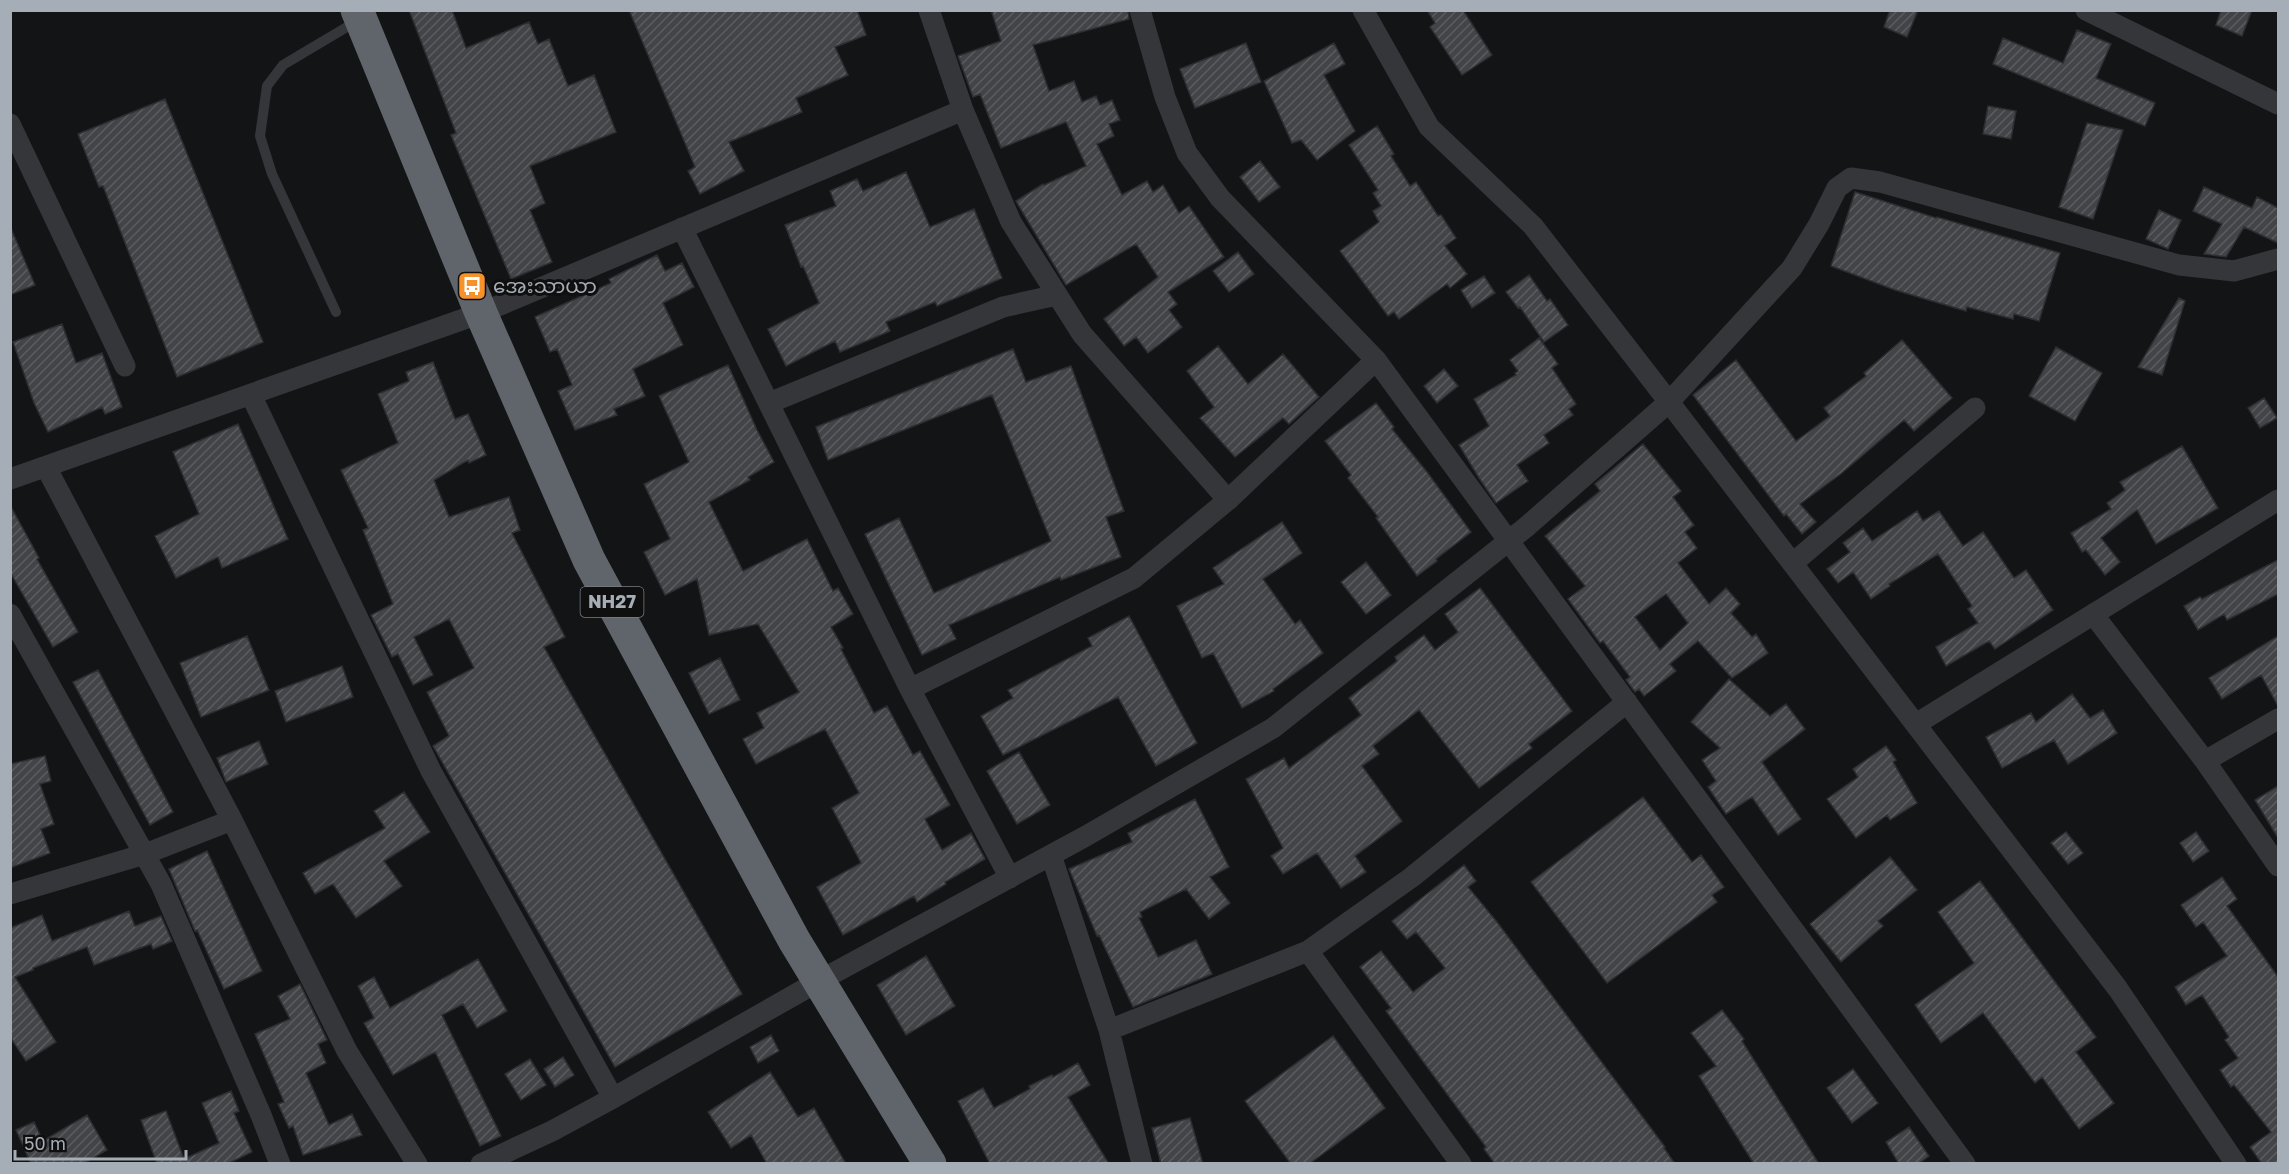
<svg xmlns="http://www.w3.org/2000/svg" width="2289" height="1174" font-family="'Golos Text','Noto Sans Myanmar',sans-serif">
	<style>
		.building { fill: url(#building-hatch); stroke: #2d2e31; stroke-width: 1.5; fill-rule: evenodd }
		.lines { fill: none; stroke-linecap: round; stroke-linejoin: round }
		.lane { stroke: #34363a; stroke-width: 10 }
		.street { stroke: #34363a; stroke-width: 21 }
		.highway { stroke: #60656c; stroke-width: 33 }
		.labels { text-anchor: middle; stroke-width: 6; stroke-linejoin: round; paint-order: stroke }
		.shield { fill: #0f0f10; stroke: #787e84; stroke-width: 1.5 }
		.shield-label { font-size: 18px; font-weight: bold; fill: #a5adb6 }
		.poi-label { font-size: 20px; fill: #a5adb6; stroke: #0f0f10; text-anchor: start }
	</style>
	<defs>
		<pattern id="building-hatch" width="6" height="6" patternUnits="userSpaceOnUse" patternTransform="scale(1.5)"><rect width="6" height="6" fill="#424448"/><path d="M-1 1l2-2M0 6l6-6M5 7l2-2" fill="none" stroke="#5a5c60"/></pattern>
	</defs>
	<rect width="100%" height="100%" fill="#131415"/>
	<path class="building" d="M 409,10 L 452,10 L 466,48 L 529,22 L 538,44 L 549,39 L 568,86 L 594,75 L 616,132 L 530,166 L 545,203 L 530,210 L 552,262 L 511,279 L 451,135 L 456,133 Z
		M 629,10 L 857,10 L 866,35 L 835,47 L 848,75 L 796,98 L 802,112 L 729,142 L 744,171 L 700,194 L 688,171 L 695,167 Z
		M 991,10 L 1128,10 L 1129,19 L 1033,45 L 1049,91 L 1074,81 L 1082,102 L 1096,96 L 1100,105 L 1112,100 L 1120,120 L 1109,124 L 1114,136 L 1097,144 L 1122,195 L 1147,181 L 1153,192 L 1163,185 L 1179,213 L 1189,206 L 1224,257 L 1168,292 L 1177,304 L 1169,310 L 1182,327 L 1148,353 L 1136,337 L 1124,346 L 1104,319 L 1158,277 L 1136,244 L 1066,285 L 1017,203 L 1016,201 L 1043,184 L 1044,185 L 1086,166 L 1066,122 L 1001,148 L 980,94 L 973,97 L 958,56 L 1001,41 Z
		M 1427,10 L 1463,10 L 1492,55 L 1462,75 L 1430,27 L 1435,23 Z
		M 1890,10 L 1918,10 L 1907,37 L 1884,27 Z
		M 2221,10 L 2252,10 L 2242,36 L 2216,25 Z
		M 2077,30 L 2111,44 L 2096,78 L 2155,103 L 2145,126 L 1993,64 L 2003,38 L 2063,63 Z
		M 1246,43 L 1261,82 L 1195,108 L 1180,69 Z
		M 1334,43 L 1345,64 L 1324,75 L 1355,131 L 1317,160 L 1301,140 L 1292,143 L 1264,81 Z
		M 165,99 L 263,342 L 177,377 L 103,186 L 99,187 L 78,134 Z
		M 1988,106 L 2016,111 L 2011,139 L 1983,134 Z
		M 2087,123 L 2123,130 L 2093,219 L 2059,207 Z
		M 1377,126 L 1394,154 L 1391,156 L 1410,186 L 1416,182 L 1438,216 L 1441,215 L 1456,238 L 1445,246 L 1467,274 L 1450,288 L 1447,284 L 1399,319 L 1394,312 L 1388,316 L 1340,251 L 1379,222 L 1373,211 L 1381,206 L 1373,193 L 1378,190 L 1349,145 Z
		M 1260,161 L 1280,187 L 1259,202 L 1240,177 Z
		M 906,172 L 930,227 L 974,209 L 1002,278 L 937,306 L 935,302 L 886,322 L 890,331 L 840,352 L 835,341 L 786,366 L 768,329 L 819,303 L 803,266 L 801,267 L 785,225 L 836,206 L 830,191 L 857,179 L 863,191 Z
		M 2204,187 L 2252,208 L 2257,197 L 2278,208 L 2278,243 L 2244,227 L 2226,257 L 2204,254 L 2222,224 L 2193,211 Z
		M 1855,192 L 1936,218 L 1937,217 L 2060,253 L 2039,321 L 2014,314 L 2013,319 L 1967,307 L 1966,311 L 1895,290 L 1831,266 Z
		M 2159,210 L 2181,220 L 2168,249 L 2146,239 Z
		M 10,226 L 35,285 L 10,295 Z
		M 1238,252 L 1254,274 L 1229,292 L 1213,271 Z
		M 657,255 L 665,271 L 682,263 L 694,287 L 663,303 L 683,345 L 633,369 L 645,396 L 614,409 L 617,415 L 575,430 L 558,391 L 572,385 L 557,349 L 550,352 L 535,317 L 611,283 L 609,279 Z
		M 1529,275 L 1547,301 L 1550,299 L 1568,325 L 1544,342 L 1520,307 L 1518,308 L 1506,292 Z
		M 1484,276 L 1495,293 L 1472,308 L 1461,290 Z
		M 2179,298 L 2185,301 L 2162,375 L 2138,367 Z
		M 62,324 L 76,363 L 102,353 L 122,407 L 105,414 L 102,407 L 48,432 L 34,403 L 13,342 Z
		M 1539,338 L 1558,364 L 1552,368 L 1576,404 L 1569,409 L 1573,415 L 1544,435 L 1549,443 L 1517,465 L 1528,481 L 1496,503 L 1479,478 L 1459,445 L 1489,426 L 1474,399 L 1516,375 L 1515,373 L 1518,371 L 1510,360 Z
		M 1902,340 L 1952,398 L 1914,431 L 1904,420 L 1842,473 L 1800,504 L 1816,522 L 1802,534 L 1786,514 L 1784,516 L 1693,395 L 1736,360 L 1796,441 L 1830,416 L 1824,408 L 1866,376 L 1864,373 Z
		M 1218,346 L 1248,384 L 1283,354 L 1319,397 L 1289,424 L 1283,418 L 1235,457 L 1200,418 L 1214,407 L 1187,371 Z
		M 2056,347 L 2102,373 L 2075,421 L 2029,396 Z
		M 1013,349 L 1026,382 L 1071,366 L 1124,511 L 1106,517 L 1121,557 L 1061,580 L 1060,577 L 949,625 L 956,639 L 922,655 L 865,534 L 899,518 L 934,593 L 1051,541 L 992,395 L 828,460 L 816,427 Z
		M 433,362 L 455,419 L 468,414 L 486,455 L 469,463 L 468,460 L 434,480 L 449,517 L 509,497 L 520,530 L 512,533 L 565,637 L 544,647 L 742,994 L 615,1067 L 433,746 L 449,736 L 427,692 L 474,668 L 449,619 L 414,637 L 433,675 L 413,685 L 398,654 L 392,657 L 371,615 L 393,604 L 363,530 L 368,528 L 341,470 L 398,443 L 378,394 L 409,381 L 406,372 Z
		M 728,365 L 757,430 L 774,462 L 748,477 L 750,480 L 709,502 L 743,571 L 807,539 L 833,591 L 838,588 L 853,614 L 831,627 L 843,648 L 841,649 L 874,713 L 887,706 L 913,755 L 920,751 L 950,805 L 925,819 L 942,850 L 971,833 L 985,859 L 945,882 L 946,884 L 917,902 L 914,896 L 843,935 L 817,887 L 861,863 L 832,808 L 859,793 L 825,729 L 756,764 L 743,739 L 764,728 L 757,713 L 799,692 L 758,624 L 709,635 L 697,579 L 665,595 L 644,552 L 670,539 L 644,484 L 689,462 L 659,396 Z
		M 1444,369 L 1458,386 L 1437,403 L 1424,386 Z
		M 2264,398 L 2277,418 L 2260,428 L 2248,408 Z
		M 1376,403 L 1394,427 L 1392,429 L 1427,472 L 1471,532 L 1436,559 L 1437,561 L 1417,576 L 1376,518 L 1378,517 L 1348,478 L 1351,475 L 1325,441 Z
		M 238,424 L 288,539 L 222,568 L 218,557 L 176,578 L 155,536 L 199,514 L 173,452 Z
		M 1643,444 L 1681,491 L 1673,497 L 1694,525 L 1685,532 L 1697,548 L 1678,563 L 1709,604 L 1726,588 L 1740,604 L 1731,613 L 1752,637 L 1756,634 L 1768,653 L 1732,678 L 1698,641 L 1670,664 L 1676,671 L 1644,696 L 1639,689 L 1635,692 L 1626,680 L 1630,677 L 1603,641 L 1600,643 L 1568,599 L 1585,586 L 1545,536 L 1600,491 L 1595,484 ZM 1666,594 L 1688,623 L 1660,650 L 1635,617 Z
		M 2182,446 L 2218,508 L 2156,544 L 2137,510 L 2101,538 L 2120,562 L 2105,575 L 2086,550 L 2082,552 L 2071,533 L 2111,509 L 2107,503 L 2125,490 L 2120,482 Z
		M 10,505 L 39,558 L 37,559 L 78,632 L 53,647 L 10,572 Z
		M 1917,511 L 1923,521 L 1939,511 L 1963,546 L 1983,532 L 2014,578 L 2026,570 L 2053,610 L 1995,649 L 1989,641 L 1946,666 L 1936,647 L 1978,623 L 1968,609 L 1972,606 L 1938,554 L 1889,584 L 1890,586 L 1871,599 L 1853,572 L 1838,583 L 1827,569 L 1850,552 L 1843,543 L 1863,528 L 1872,541 Z
		M 1282,522 L 1302,553 L 1263,579 L 1295,624 L 1300,620 L 1323,653 L 1273,689 L 1274,691 L 1242,708 L 1213,653 L 1202,658 L 1177,606 L 1224,584 L 1213,568 Z
		M 2278,560 L 2278,594 L 2227,620 L 2224,614 L 2198,630 L 2184,606 L 2200,597 L 2202,599 Z
		M 1366,562 L 1391,595 L 1366,614 L 1341,582 Z
		M 1480,588 L 1572,711 L 1529,744 L 1532,748 L 1479,788 L 1419,710 L 1373,746 L 1379,754 L 1362,766 L 1402,821 L 1355,856 L 1366,872 L 1341,888 L 1317,853 L 1283,874 L 1271,856 L 1283,848 L 1246,779 L 1284,758 L 1289,768 L 1361,715 L 1349,698 L 1397,661 L 1395,657 L 1424,635 L 1435,650 L 1458,632 L 1445,614 Z
		M 1129,616 L 1197,743 L 1156,766 L 1118,697 L 1003,755 L 981,716 L 1013,698 L 1008,690 L 1092,646 L 1088,638 Z
		M 247,636 L 269,690 L 201,717 L 180,663 Z
		M 2278,636 L 2278,706 L 2261,675 L 2222,699 L 2209,678 Z
		M 720,658 L 740,700 L 709,714 L 689,673 Z
		M 342,666 L 353,697 L 286,722 L 275,691 Z
		M 98,670 L 173,812 L 150,825 L 73,682 Z
		M 1729,679 L 1770,716 L 1786,704 L 1805,729 L 1762,762 L 1801,819 L 1778,835 L 1752,797 L 1726,814 L 1708,787 L 1716,781 L 1702,760 L 1720,748 L 1691,722 Z
		M 2072,694 L 2090,718 L 2103,710 L 2117,733 L 2068,764 L 2054,740 L 2002,768 L 1986,737 L 2031,713 L 2036,722 Z
		M 259,741 L 268,764 L 226,782 L 217,758 Z
		M 1886,746 L 1896,760 L 1893,762 L 1917,803 L 1890,820 L 1887,815 L 1856,838 L 1827,799 L 1858,777 L 1853,769 Z
		M 1019,752 L 1050,805 L 1017,824 L 987,771 Z
		M 45,756 L 51,781 L 40,784 L 54,824 L 41,829 L 50,853 L 10,868 L 10,764 Z
		M 2278,786 L 2278,838 L 2255,800 Z
		M 404,792 L 430,832 L 384,861 L 402,886 L 356,918 L 333,884 L 315,894 L 303,873 L 385,828 L 374,811 Z
		M 1643,797 L 1692,862 L 1701,855 L 1724,887 L 1712,895 L 1717,902 L 1607,983 L 1531,882 Z
		M 1195,799 L 1229,867 L 1210,877 L 1230,903 L 1209,919 L 1186,889 L 1140,912 L 1142,917 L 1139,918 L 1158,957 L 1196,940 L 1212,974 L 1133,1007 L 1099,935 L 1097,936 L 1069,869 L 1132,842 L 1128,833 Z
		M 2066,832 L 2083,853 L 2068,864 L 2051,843 Z
		M 2196,832 L 2209,851 L 2193,862 L 2180,843 Z
		M 207,851 L 262,971 L 224,989 L 197,930 L 195,931 L 169,869 Z
		M 1890,857 L 1917,890 L 1878,921 L 1883,926 L 1841,962 L 1810,924 Z
		M 1464,865 L 1476,881 L 1468,887 L 1497,922 L 1665,1147 L 1664,1148 L 1675,1164 L 1495,1164 L 1484,1149 L 1486,1147 L 1386,1011 L 1391,1008 L 1360,967 L 1381,951 L 1413,992 L 1445,968 L 1416,932 L 1407,939 L 1392,921 Z
		M 2222,877 L 2237,899 L 2227,906 L 2278,977 L 2278,1164 L 2262,1164 L 2250,1147 L 2271,1132 L 2234,1085 L 2231,1087 L 2220,1070 L 2238,1058 L 2225,1040 L 2229,1037 L 2202,995 L 2186,1005 L 2175,987 L 2227,956 L 2203,922 L 2196,927 L 2181,905 Z
		M 1980,881 L 2096,1037 L 2076,1052 L 2114,1103 L 2079,1129 L 2042,1077 L 2035,1083 L 1983,1013 L 1941,1043 L 1915,1005 L 1974,963 L 1938,912 Z
		M 129,911 L 135,926 L 161,916 L 172,941 L 153,949 L 151,944 L 94,965 L 87,947 L 33,968 L 33,970 L 15,977 L 56,1042 L 26,1061 L 10,1037 L 10,928 L 42,915 L 52,941 Z
		M 926,956 L 955,1006 L 906,1035 L 877,985 Z
		M 478,959 L 507,1011 L 477,1028 L 463,1004 L 442,1015 L 501,1136 L 480,1146 L 435,1052 L 393,1075 L 364,1023 L 374,1018 L 358,986 L 374,977 L 390,1008 Z
		M 300,984 L 327,1040 L 318,1044 L 326,1063 L 306,1073 L 329,1125 L 352,1114 L 362,1135 L 303,1155 L 293,1126 L 289,1128 L 278,1104 L 284,1102 L 255,1034 L 290,1019 L 278,996 Z
		M 1722,1010 L 1744,1039 L 1742,1041 L 1819,1164 L 1754,1164 L 1699,1076 L 1716,1066 L 1691,1033 Z
		M 771,1035 L 779,1051 L 758,1063 L 750,1047 Z
		M 1333,1036 L 1385,1108 L 1309,1164 L 1291,1164 L 1245,1101 Z
		M 563,1057 L 574,1075 L 555,1087 L 544,1069 Z
		M 530,1059 L 546,1085 L 521,1100 L 505,1074 Z
		M 1078,1063 L 1090,1085 L 1068,1097 L 1109,1164 L 990,1164 L 958,1101 L 983,1088 L 994,1108 L 1030,1089 L 1029,1086 L 1052,1075 L 1053,1077 Z
		M 1853,1069 L 1878,1103 L 1852,1123 L 1827,1088 Z
		M 770,1072 L 798,1117 L 814,1108 L 846,1164 L 767,1164 L 751,1135 L 731,1148 L 708,1112 Z
		M 231,1091 L 239,1111 L 234,1113 L 252,1152 L 227,1164 L 157,1164 L 141,1120 L 166,1111 L 184,1159 L 219,1143 L 202,1103 Z
		M 87,1115 L 107,1150 L 83,1164 L 31,1164 L 16,1130 L 34,1122 L 43,1141 Z
		M 1190,1118 L 1203,1164 L 1161,1164 L 1152,1128 Z
		M 1909,1127 L 1929,1156 L 1918,1164 L 1899,1164 L 1886,1142 Z"/>
	<g class="lines">
		<path class="lane" d="M 336,312 L 272,174 L 260,136 L 267,86 L 283,65 L 357,21"/>
		<path class="street" d="M 929,10 L 963,110 L 1011,222 L 1082,334 L 1228,500
			M 1140,10 L 1165,97 L 1187,153 L 1220,198 L 1376,360 L 1965,1164
			M 1363,10 L 1429,127 L 1533,226 L 1669,402 L 2118,989 L 2236,1164
			M 2086,10 L 2278,104
			M 10,124 L 125,366
			M 682,228 L 910,689 L 1010,878
			M 251,395 L 431,771 L 613,1098
			M 769,403 L 1003,307 L 1057,295
			M 46,467 L 232,820 L 347,1051 L 417,1164
			M 10,479 L 481,313 L 963,110
			M 1793,563 L 1975,408
			M 10,614 L 161,884 L 261,1115 L 280,1164
			M 2093,614 L 2205,761 L 2278,866
			M 910,689 L 1134,578 L 1228,500 L 1376,360
			M 1916,724 L 2278,500
			M 2205,761 L 2278,719
			M 1051,855 L 1109,1030 L 1142,1164
			M 10,894 L 145,854 L 232,820
			M 1308,951 L 1461,1164
			M 1109,1030 L 1308,951 L 1412,877 L 1627,702
			M 481,1164 L 552,1131 L 613,1098 L 819,981 L 1086,836 L 1273,728 L 1525,528 L 1669,402 L 1792,268 L 1819,224 L 1837,188 L 1851,178 L 1880,182 L 2179,265 L 2234,271 L 2278,259"/>
		<path class="highway" d="M 357,10 L 481,313 L 589,560 L 794,940 L 930,1164"/>
	</g>
	<defs>
		<g id="bus-square" transform="scale(1.5)"><rect x="-9" y="-9" width="18" height="18" rx="4" fill="#f7922a" stroke="#0f0f10"/><path d="M-5-6H5V4H4V6H2V4H-2V6H-4V4H-5ZM-3.5-4V0h7V-4ZM-3.5 1.2v1.5H-2V1.2ZM2 1.2v1.5H3.5V1.2Z" fill="#fff"/></g>
	</defs>
	<g fill-rule="evenodd">
		<use href="#bus-square" x="472" y="286"/>
	</g>
	<g class="labels">
		<rect class="shield" x="580.5" y="587" width="63" height="30" rx="4.5"/>
		<g class="shield-label">
			<text x="612" y="608">NH27</text>
		</g>
		<g class="poi-label">
			<text x="493" y="293">အေးသာယာ</text>
		</g>
	</g>
	<rect width="2289" height="1174" fill="none" stroke="#a5adb6" stroke-width="24"/>
	<path d="M15 1150v9h171v-9" fill="none" stroke="#a5adb6" stroke-width="3"/>
	<text x="24" y="1150" font-size="18" fill="#a5adb6" stroke="#0f0f10" stroke-width="4.5" paint-order="stroke">50 m</text>
</svg>
